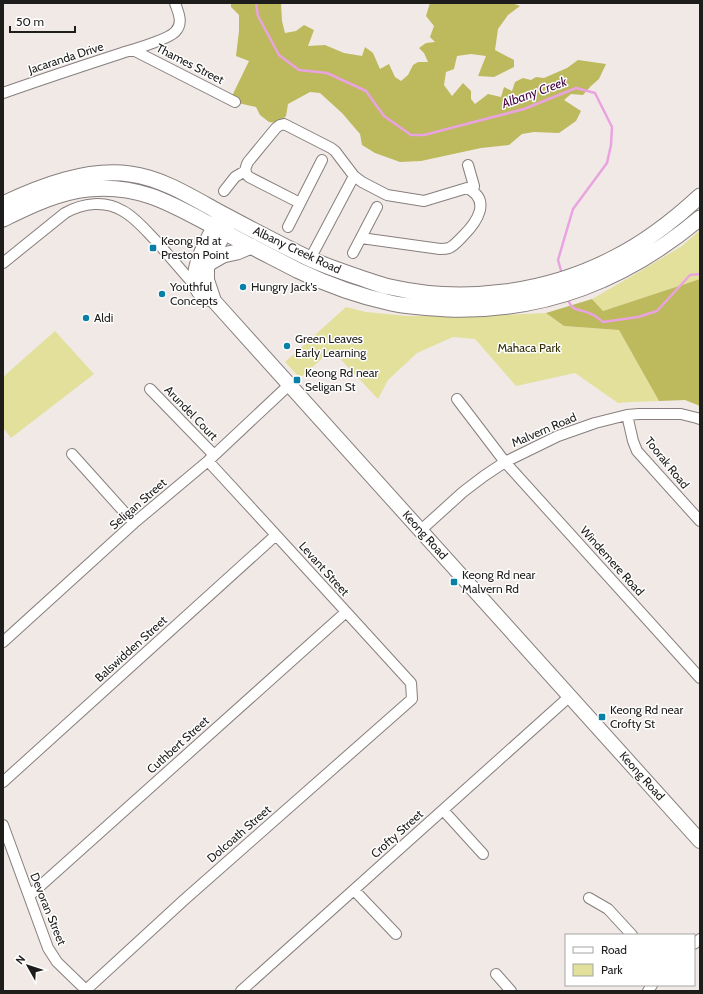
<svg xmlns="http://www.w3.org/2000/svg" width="703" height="994" font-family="Cabin,sans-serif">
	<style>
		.green { fill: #e2e09a }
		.forest { fill: #bdb95d }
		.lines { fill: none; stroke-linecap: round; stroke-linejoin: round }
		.stream { stroke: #eaa3e1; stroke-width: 2.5 }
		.street-casing { stroke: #877f7d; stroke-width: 12 }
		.secondary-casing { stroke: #877f7d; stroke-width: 16 }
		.primary-casing { stroke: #877f7d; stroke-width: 17 }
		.street { stroke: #fff; stroke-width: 10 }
		.secondary { stroke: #fff; stroke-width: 14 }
		.primary { stroke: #fff; stroke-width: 15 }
		.poi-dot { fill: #0b80a7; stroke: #fff; stroke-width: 1.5 }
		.labels { text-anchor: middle; stroke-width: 3; stroke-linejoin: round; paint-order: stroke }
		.street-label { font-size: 12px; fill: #1f1d1c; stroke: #fff }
		.poi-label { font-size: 12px; fill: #1f1d1c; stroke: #fff; text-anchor: start }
		.park-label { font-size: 12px; fill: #302f05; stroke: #fff }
		.water-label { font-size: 13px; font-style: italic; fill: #480944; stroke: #fff }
	</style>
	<rect width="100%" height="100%" fill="#f1e9e6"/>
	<path class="green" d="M 700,230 L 700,279 L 603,311 L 592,299 L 632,276 L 682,246 Z
		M 346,307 L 366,312 L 407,316 L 477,316 L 546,313 L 564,326 L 619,330 L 659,401 L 630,402 L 618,403 L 575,373 L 516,386 L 475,339 L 453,337 L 417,353 L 388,380 L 378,399 L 332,350 L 300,378 L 285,362 Z
		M 55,331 L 94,374 L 11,438 L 3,428 L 3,377 Z"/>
	<path class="forest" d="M 231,3 L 281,3 L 282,21 L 285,33 L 296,31 L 304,25 L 314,30 L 308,46 L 325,45 L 344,53 L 362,56 L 365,47 L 373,53 L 380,69 L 389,64 L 395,77 L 401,81 L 408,75 L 413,65 L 418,62 L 428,62 L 424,53 L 419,48 L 426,43 L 435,42 L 430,37 L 434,26 L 426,16 L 430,3 L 512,3 L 520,6 L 508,15 L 498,29 L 495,50 L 514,60 L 514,67 L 494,77 L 478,76 L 486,56 L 471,54 L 457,56 L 454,69 L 446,72 L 444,85 L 452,96 L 463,83 L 471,91 L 471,99 L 475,104 L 488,94 L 501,97 L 504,87 L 512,91 L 515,82 L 523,78 L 531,80 L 536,77 L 544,78 L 567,68 L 578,60 L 606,64 L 599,79 L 591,86 L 583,95 L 571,94 L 564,100 L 581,111 L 576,121 L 559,133 L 534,132 L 522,134 L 509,145 L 481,148 L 421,161 L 400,162 L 375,153 L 362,145 L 360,134 L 342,113 L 320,93 L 310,92 L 288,104 L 286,116 L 279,123 L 269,122 L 260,115 L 256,107 L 238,103 L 232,96 L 249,61 L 236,56 L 239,31 L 239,15 L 231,7 Z
		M 700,279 L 700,406 L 685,400 L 659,401 L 619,330 L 564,326 L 546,313 L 592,299 L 603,311 Z"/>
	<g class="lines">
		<path class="stream" d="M 256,3 L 258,16 L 279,55 L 299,70 L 327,73 L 366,91 L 384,116 L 411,135 L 424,135 L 524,109 L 576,88 L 595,93 L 612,127 L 611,145 L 607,163 L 573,209 L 558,260 L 562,274
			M 568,298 C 571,313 580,308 591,314 C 595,315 599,319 603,322 L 638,317 L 657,311 L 690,275 L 700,274"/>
		<g class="street-casing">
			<path id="street" d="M 133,50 L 235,102
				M 3,93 C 43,79 82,66 122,53 C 135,49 167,40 175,32 C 184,23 178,12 175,3
				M 468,165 L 474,186 L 473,190
				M 224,191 L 235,177 L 245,171
				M 300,203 L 249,177 C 244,172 245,168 248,162 L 276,128 L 280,125 L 284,124 L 331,148 L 335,151 L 354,176 L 362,182 L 387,195 L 424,201 L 467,188 C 492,200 477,222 463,236 C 459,240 454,246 449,248 C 446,249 443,249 440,249 L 361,238
				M 288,227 L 322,160
				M 353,253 L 377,207
				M 310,259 L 354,176
				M 3,263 L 65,213 C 83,203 105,200 123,211 C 136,218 147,232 157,242 C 170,257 183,272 196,287
				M 150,389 L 214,455
				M 457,399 L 505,462 L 700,678
				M 627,415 L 633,441 L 637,451 L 700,521
				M 72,454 L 134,523
				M 421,530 L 463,492 L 484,476 L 505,462 L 558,436 L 595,423 L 627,415 L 639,414 L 681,414 L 697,418 L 700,419
				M 3,642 L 134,523 L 208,461 L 289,385
				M 3,782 L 276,535
				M 443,810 L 483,854
				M 3,825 L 48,948 L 57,962 L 87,991
				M 354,890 L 396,934
				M 29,896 L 346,612
				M 589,898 L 608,909 L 632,935
				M 694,944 L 700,939
				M 496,974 L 511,991
				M 86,990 L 184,900 L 412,699 L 411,683 L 276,535 L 208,461
				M 241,991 L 570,696
				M 648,991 L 652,985"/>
		</g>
		<g class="secondary-casing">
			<path id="secondary" d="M 219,218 C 210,235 182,278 202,295 C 205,297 210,299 214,301 L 700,841
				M 214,301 L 207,280 L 207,268 L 230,221"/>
		</g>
		<g class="primary-casing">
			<path id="primary" d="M 3,204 C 41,186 88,168 130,174 C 161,178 190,196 217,211 C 247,227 277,243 308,258 C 325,266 343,272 361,278 C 370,281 380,285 390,287 C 464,304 547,293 614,258 C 646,242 674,220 700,196
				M 3,219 C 30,206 58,192 88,189 C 143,183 178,208 224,232 C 248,245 272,257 297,270 C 326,284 359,296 391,303 C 409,307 429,308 448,309 C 545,312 626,280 700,218
				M 209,263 L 223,255 L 237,252 L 251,246"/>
		</g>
		<use href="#street" class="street"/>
		<use href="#secondary" class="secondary"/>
		<use href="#primary" class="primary"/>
	</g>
	<g class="poi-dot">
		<rect x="149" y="244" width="8" height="8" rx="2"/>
		<circle cx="243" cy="287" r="4"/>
		<circle cx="162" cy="294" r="4"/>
		<circle cx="86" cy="318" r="4"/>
		<circle cx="287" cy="346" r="4"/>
		<rect x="293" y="376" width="8" height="8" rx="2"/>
		<rect x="450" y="578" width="8" height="8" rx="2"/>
		<rect x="598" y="713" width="8" height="8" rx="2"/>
	</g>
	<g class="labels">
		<g class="street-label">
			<text transform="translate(66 58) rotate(-18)" y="4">Jacaranda Drive</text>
			<text transform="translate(190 64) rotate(27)" y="4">Thames Street</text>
			<text transform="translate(297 250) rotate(25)" y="4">Albany Creek Road</text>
			<text transform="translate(191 413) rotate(46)" y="4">Arundel Court</text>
			<text transform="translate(544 430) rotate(-23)" y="4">Malvern Road</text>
			<text transform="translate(667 463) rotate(51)" y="4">Toorak Road</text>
			<text transform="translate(138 504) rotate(-41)" y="4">Seligan Street</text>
			<text transform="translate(425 535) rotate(48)" y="4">Keong Road</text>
			<text transform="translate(612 561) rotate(48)" y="4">Windemere Road</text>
			<text transform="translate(324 569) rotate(48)" y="4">Levant Street</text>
			<text transform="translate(131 649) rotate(-42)" y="4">Balswidden Street</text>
			<text transform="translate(178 745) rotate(-42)" y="4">Cuthbert Street</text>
			<text transform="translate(642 776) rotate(48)" y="4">Keong Road</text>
			<text transform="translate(239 834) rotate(-41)" y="4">Dolcoath Street</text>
			<text transform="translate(397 834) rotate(-42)" y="4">Crofty Street</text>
			<text transform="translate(48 909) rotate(68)" y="4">Devoran Street</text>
		</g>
		<g class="poi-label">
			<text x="161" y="245">Keong Rd at<tspan x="161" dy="14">Preston Point</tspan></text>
			<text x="170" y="291">Youthful<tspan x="170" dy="14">Concepts</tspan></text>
			<text x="251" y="291">Hungry Jack's</text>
			<text x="94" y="322">Aldi</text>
			<text x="295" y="343">Green Leaves<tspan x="295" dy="14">Early Learning</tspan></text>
			<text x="305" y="377">Keong Rd near<tspan x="305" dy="14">Seligan St</tspan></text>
			<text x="462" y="579">Keong Rd near<tspan x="462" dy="14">Malvern Rd</tspan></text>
			<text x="610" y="714">Keong Rd near<tspan x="610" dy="14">Crofty St</tspan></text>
		</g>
		<g class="park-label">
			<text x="529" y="352">Mahaca Park</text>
		</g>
		<g class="water-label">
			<text transform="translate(534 92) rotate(-20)" y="5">Albany Creek</text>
		</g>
	</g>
	<rect width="703" height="994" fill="none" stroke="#1f1d1c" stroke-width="8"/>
	<rect x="565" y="934" width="130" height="52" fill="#ffffff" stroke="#a5a5a4"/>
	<rect x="573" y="947" width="20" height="6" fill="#ffffff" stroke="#a5a5a4"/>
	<text x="601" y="954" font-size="12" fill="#1f1d1c">Road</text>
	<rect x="573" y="964" width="20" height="12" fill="#e2e09a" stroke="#a5a5a4"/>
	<text x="601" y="974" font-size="12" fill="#1f1d1c">Park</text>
	<g transform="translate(28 966) rotate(309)" stroke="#ffffff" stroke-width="3" paint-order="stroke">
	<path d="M0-3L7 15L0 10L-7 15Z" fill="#1f1d1c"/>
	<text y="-6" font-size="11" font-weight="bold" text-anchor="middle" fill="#1f1d1c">N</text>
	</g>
	<path d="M10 26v6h65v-6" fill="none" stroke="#1f1d1c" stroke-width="2"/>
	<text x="16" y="26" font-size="12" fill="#1f1d1c" stroke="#ffffff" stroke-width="3" paint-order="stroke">50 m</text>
</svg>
